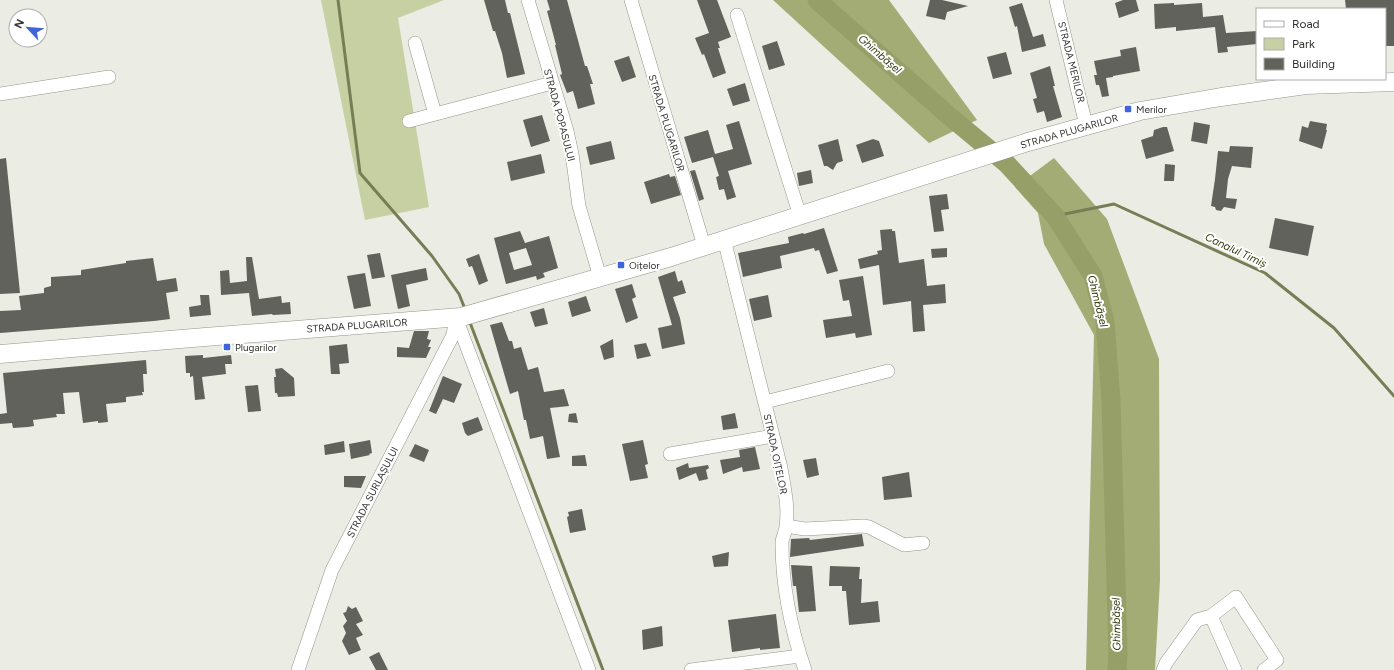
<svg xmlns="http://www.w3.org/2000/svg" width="1394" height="670" font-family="Figtree,sans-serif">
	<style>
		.green { fill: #c7d0a2 }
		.forest { fill: #a3ac74 }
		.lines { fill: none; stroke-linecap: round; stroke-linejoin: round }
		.stream { stroke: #777e56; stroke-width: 3 }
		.river { stroke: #959f67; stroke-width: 19 }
		.building { fill: #61625b; fill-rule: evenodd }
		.street-casing { stroke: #93958d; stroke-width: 14 }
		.secondary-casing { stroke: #93958d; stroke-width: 19 }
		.street { stroke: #fff; stroke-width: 13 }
		.secondary { stroke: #fff; stroke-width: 18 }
		.poi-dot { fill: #3f66d8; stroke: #fff; stroke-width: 1.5 }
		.labels { text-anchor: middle; stroke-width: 4; stroke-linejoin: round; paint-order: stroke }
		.street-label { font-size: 10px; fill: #32322f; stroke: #fff }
		.poi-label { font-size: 10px; fill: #32322f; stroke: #fff; text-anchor: start }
		.water-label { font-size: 11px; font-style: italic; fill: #33390d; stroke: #fff }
	</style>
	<rect width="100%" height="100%" fill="#ebece4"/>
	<path class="green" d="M 321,0 L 444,0 L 398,18 L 429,207 L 365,220 Z"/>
	<path class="forest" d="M 773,0 L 889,0 L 977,120 L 929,143 Z
		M 1054,158 L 1107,219 L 1159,359 L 1160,580 L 1155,670 L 1086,670 L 1094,335 L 1044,244 L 1038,213 L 1015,187 Z"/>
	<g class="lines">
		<path class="stream" d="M 338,0 L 360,173 L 432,256 L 459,294 L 465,309
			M 1055,216 L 1114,204 L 1265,273 L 1334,328 L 1394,396
			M 469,320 L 603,670"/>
		<path class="river" d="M 817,0 L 948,115 L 1007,164 L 1055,216 L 1093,276 L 1105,322 L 1111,401 L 1118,654 L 1117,670"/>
	</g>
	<path class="building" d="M 484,0 L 505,0 L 508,13 L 510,13 L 525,74 L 507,78 L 502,53 L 495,31 L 493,31 Z
		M 547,0 L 567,0 L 585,66 L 587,66 L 593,84 L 590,84 L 595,104 L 578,109 L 573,91 L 567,93 L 560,75 L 562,74 L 555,45 L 556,45 L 547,11 L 550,10 Z
		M 697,0 L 717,0 L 731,37 L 718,42 L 720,48 L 718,48 L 726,73 L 713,78 L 704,54 L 702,55 L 695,38 L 709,33 Z
		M 930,0 L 942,0 L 968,6 L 947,12 L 945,20 L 926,16 Z
		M 1123,0 L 1136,0 L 1139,11 L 1119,18 L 1115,3 Z
		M 1345,0 L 1394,0 L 1394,46 L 1386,46 L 1385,9 L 1346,9 Z
		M 1022,3 L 1033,37 L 1043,34 L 1046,46 L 1022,52 L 1017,26 L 1015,27 L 1009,7 Z
		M 1174,3 L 1174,5 L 1202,3 L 1203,17 L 1223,15 L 1226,33 L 1257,31 L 1257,44 L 1227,47 L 1228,52 L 1218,53 L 1215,27 L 1176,31 L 1176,27 L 1155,29 L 1154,4 Z
		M 777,41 L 785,65 L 769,70 L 762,46 Z
		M 1136,47 L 1140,71 L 1113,76 L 1113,77 L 1106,78 L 1109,96 L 1102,97 L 1099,85 L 1096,85 L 1094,75 L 1097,75 L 1094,61 L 1121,56 L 1120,50 Z
		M 1006,52 L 1012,74 L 993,79 L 987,57 Z
		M 629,56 L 636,77 L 622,82 L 614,61 Z
		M 1050,66 L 1055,86 L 1053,86 L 1062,117 L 1047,122 L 1044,111 L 1037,113 L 1033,99 L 1037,98 L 1030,73 Z
		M 745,83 L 750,101 L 733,106 L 727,89 Z
		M 542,115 L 550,141 L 531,147 L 523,120 Z
		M 739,121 L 752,164 L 728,171 L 736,197 L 727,200 L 724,189 L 719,190 L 716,177 L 719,176 L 713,157 L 692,163 L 684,137 L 708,130 L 715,154 L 733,149 L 726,125 Z
		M 1310,121 L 1327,124 L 1326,130 L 1327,130 L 1322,149 L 1299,141 L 1302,126 L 1308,128 Z
		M 1194,122 L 1210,125 L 1207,144 L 1191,141 Z
		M 1163,127 L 1167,127 L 1174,151 L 1146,159 L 1141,140 L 1153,136 L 1154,130 Z
		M 838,139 L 843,161 L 837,163 L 833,170 L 827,166 L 824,166 L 818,145 Z
		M 873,139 L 879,141 L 884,156 L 862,163 L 856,145 Z
		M 611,141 L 615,159 L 590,165 L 586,147 Z
		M 1230,146 L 1253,147 L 1251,168 L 1232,166 L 1228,179 L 1226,198 L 1237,199 L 1235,209 L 1224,207 L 1221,211 L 1216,210 L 1215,207 L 1211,206 L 1215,179 L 1218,151 L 1229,152 Z
		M 541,154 L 545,173 L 511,181 L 507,162 Z
		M 6,158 L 20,293 L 0,294 L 0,159 Z
		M 1165,164 L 1175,165 L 1174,181 L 1164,181 Z
		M 695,170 L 704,199 L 699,201 L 690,171 Z
		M 811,170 L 813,183 L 799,186 L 797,173 Z
		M 669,174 L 670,177 L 675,176 L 681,195 L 651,204 L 644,182 Z
		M 947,194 L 949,209 L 941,210 L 944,231 L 934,232 L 929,196 Z
		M 1275,218 L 1314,226 L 1308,256 L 1269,248 Z
		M 824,228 L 838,271 L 827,274 L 819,250 L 815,251 L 814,248 L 780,256 L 782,268 L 743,277 L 738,253 L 789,243 L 788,237 L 803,233 L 804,234 Z
		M 892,229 L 892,231 L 895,231 L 899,263 L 924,259 L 927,286 L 945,284 L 946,303 L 923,305 L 925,331 L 913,332 L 911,301 L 883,305 L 879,265 L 860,269 L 858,259 L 878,254 L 877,251 L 882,250 L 880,230 Z
		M 520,231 L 525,243 L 549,236 L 558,268 L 543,273 L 545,277 L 537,280 L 536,276 L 506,284 L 494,238 ZM 526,248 L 532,265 L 514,270 L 509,253 Z
		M 947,248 L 947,257 L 932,258 L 931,249 Z
		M 380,253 L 385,277 L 372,279 L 367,255 Z
		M 479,254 L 488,281 L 479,285 L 472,266 L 469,267 L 466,259 Z
		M 246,257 L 252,257 L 259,299 L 281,296 L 282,303 L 290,302 L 291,314 L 273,315 L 272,314 L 252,316 L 249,293 L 221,295 L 220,271 L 229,270 L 230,283 L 247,281 Z
		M 153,258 L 157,281 L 176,278 L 178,291 L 166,293 L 170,319 L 154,321 L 0,333 L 0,311 L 21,310 L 19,296 L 44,293 L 44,288 L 51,286 L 51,277 L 81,275 L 81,270 L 126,263 L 126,261 Z
		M 426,268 L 428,280 L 406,285 L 410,306 L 398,309 L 391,275 Z
		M 675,271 L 678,282 L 682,280 L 686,293 L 673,297 L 680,318 L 685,344 L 662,349 L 658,328 L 672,325 L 658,277 Z
		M 365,273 L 371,306 L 354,309 L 347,276 Z
		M 863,276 L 872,335 L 856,338 L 855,333 L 826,338 L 823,320 L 852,316 L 849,300 L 843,301 L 839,280 Z
		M 632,284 L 636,297 L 632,299 L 638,318 L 626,323 L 615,289 Z
		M 200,295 L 209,295 L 211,315 L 190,317 L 189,307 L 201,305 Z
		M 768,295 L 772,317 L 754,321 L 749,299 Z
		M 586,296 L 591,311 L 572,317 L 568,302 Z
		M 544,308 L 548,324 L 535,327 L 530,312 Z
		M 502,322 L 509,341 L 512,341 L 514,349 L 521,347 L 528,370 L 538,367 L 544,392 L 564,389 L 569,406 L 550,408 L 560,457 L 547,459 L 543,436 L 530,439 L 526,420 L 524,420 L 518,391 L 510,394 L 490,325 Z
		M 414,331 L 429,331 L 427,339 L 431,340 L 428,347 L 431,347 L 426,358 L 397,357 L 397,347 L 409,348 Z
		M 613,339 L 614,357 L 604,360 L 600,346 Z
		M 646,343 L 651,356 L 637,359 L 634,345 Z
		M 347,344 L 349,363 L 339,364 L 340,374 L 331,374 L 329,346 Z
		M 203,355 L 203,358 L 231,355 L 232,364 L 225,364 L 226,374 L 202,377 L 205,399 L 195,400 L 193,376 L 190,377 L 190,373 L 186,373 L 185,356 Z
		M 146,360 L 147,374 L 143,374 L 144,392 L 142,392 L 143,395 L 126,397 L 126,402 L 106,404 L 108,422 L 98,423 L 98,421 L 83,423 L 79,392 L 63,393 L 65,414 L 56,414 L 57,417 L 33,420 L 34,426 L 28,427 L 13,428 L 12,423 L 0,424 L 0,414 L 7,413 L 3,373 Z
		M 282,368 L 294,378 L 295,396 L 278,397 L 277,393 L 275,393 L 274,377 L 276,377 L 275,369 Z
		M 443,376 L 462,384 L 454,403 L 443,399 L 436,414 L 429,411 Z
		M 258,385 L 261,411 L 248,412 L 245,386 Z
		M 576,413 L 578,423 L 568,422 L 569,414 Z
		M 735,413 L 738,428 L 723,430 L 721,416 Z
		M 478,417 L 483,430 L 468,436 L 465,433 L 462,423 Z
		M 370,440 L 372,453 L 369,454 L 370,455 L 351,459 L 349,444 Z
		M 643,440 L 648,464 L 645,465 L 648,478 L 630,481 L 622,444 Z
		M 344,441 L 345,452 L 325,455 L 324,445 Z
		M 415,444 L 429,450 L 424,462 L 409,456 Z
		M 755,447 L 760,469 L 743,472 L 742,467 L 723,474 L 720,460 L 740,457 L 739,450 Z
		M 585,455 L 587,466 L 572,466 L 572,456 Z
		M 816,458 L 819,475 L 807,478 L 803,460 Z
		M 688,463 L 689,468 L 708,465 L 709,468 L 706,470 L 708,479 L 699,481 L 696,473 L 679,480 L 676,468 Z
		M 909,472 L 912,497 L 884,500 L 882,477 Z
		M 344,476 L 366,476 L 361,488 L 344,487 Z
		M 582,509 L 586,530 L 570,533 L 567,517 L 569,516 L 568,512 Z
		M 862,534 L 864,546 L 790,557 L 791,539 L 809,538 L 810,540 Z
		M 729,552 L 728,566 L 714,567 L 712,556 Z
		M 791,565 L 812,566 L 816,611 L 799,612 L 796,586 L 793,586 Z
		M 830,566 L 860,567 L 859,579 L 862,579 L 861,603 L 878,601 L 880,622 L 849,625 L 846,591 L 842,591 L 842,586 L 829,586 Z
		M 348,606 L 352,609 L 356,607 L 363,621 L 356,624 L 363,635 L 356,638 L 361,650 L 349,655 L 342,641 L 346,633 L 343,626 L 347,621 L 343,613 L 346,612 Z
		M 776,614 L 780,648 L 760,650 L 760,648 L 732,652 L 728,620 Z
		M 662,626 L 663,646 L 643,650 L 642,630 Z
		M 379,652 L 388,670 L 376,670 L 369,657 Z"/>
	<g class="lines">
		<g class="street-casing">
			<path id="street" d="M 528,0 L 567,131 L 572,154 L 579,206 L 600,277
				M 631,0 L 704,246
				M 1056,0 L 1086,125
				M 737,15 L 800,216
				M 415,43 L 435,114
				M 0,94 L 109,77
				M 409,121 L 552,83
				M 724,239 L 781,468 C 784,487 789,507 786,526 C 786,532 782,537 782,543 C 782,587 791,629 805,670
				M 456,318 L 589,670
				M 765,402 L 888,371
				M 670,454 L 773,436
				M 786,526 L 805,529 L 863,526 L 869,527 L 904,545 L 923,543
				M 1211,616 L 1235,670
				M 298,670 L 332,570 L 453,335 L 456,318
				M 691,670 L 800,656
				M 1163,670 L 1166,663 L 1197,620 L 1211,616 L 1236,597 L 1277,660 L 1264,670"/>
		</g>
		<g class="secondary-casing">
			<path id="secondary" d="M 0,354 L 205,337 L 461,317 L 671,257 L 1028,142 L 1140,111 L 1221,97 L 1306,85 L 1394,82"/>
		</g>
		<use href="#street" class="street"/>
		<use href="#secondary" class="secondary"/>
	</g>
	<g class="poi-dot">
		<rect x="1124" y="105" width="8" height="8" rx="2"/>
		<rect x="617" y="261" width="8" height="8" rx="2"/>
		<rect x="223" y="343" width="8" height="8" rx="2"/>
	</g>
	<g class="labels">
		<g class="street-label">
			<text transform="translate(1072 62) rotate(76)" y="4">STRADA MERILOR</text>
			<text transform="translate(560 115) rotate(75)" y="4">STRADA POPASULUI</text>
			<text transform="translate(667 123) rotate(73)" y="4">STRADA PLUGARILOR</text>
			<text transform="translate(1069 131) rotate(-16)" y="4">STRADA PLUGARILOR</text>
			<text transform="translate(357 325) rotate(-4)" y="4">STRADA PLUGARILOR</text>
			<text transform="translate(776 454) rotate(78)" y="4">STRADA OIȚELOR</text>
			<text transform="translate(372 492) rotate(-63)" y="4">STRADA SURLAȘULUI</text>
		</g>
		<g class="poi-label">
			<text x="1136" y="113">Merilor</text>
			<text x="629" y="269">Oițelor</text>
			<text x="235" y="351">Plugarilor</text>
		</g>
		<g class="water-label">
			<text transform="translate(880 54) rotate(41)" y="4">Ghimbășel</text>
			<text transform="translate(1236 250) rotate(25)" y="4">Canalul Timiș</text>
			<text transform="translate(1098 301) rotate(76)" y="4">Ghimbășel</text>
			<text transform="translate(1116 624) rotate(-91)" y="4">Ghimbășel</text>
		</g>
	</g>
	<rect x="1256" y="8" width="130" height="72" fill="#ffffff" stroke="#adadac"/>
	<rect x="1264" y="21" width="20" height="6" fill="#ffffff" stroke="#adadac"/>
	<text x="1292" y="28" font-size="12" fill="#32322f">Road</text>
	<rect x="1264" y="38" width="20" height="12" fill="#c7d0a2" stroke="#adadac"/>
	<text x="1292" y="48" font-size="12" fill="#32322f">Park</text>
	<rect x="1264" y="58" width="20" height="12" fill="#61625b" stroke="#adadac"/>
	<text x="1292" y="68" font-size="12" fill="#32322f">Building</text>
	<g transform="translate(28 28) rotate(296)"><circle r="19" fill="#ffffff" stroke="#adadac"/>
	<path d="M0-3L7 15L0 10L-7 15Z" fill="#3f66d8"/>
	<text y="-6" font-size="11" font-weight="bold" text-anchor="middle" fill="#32322f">N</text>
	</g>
</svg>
